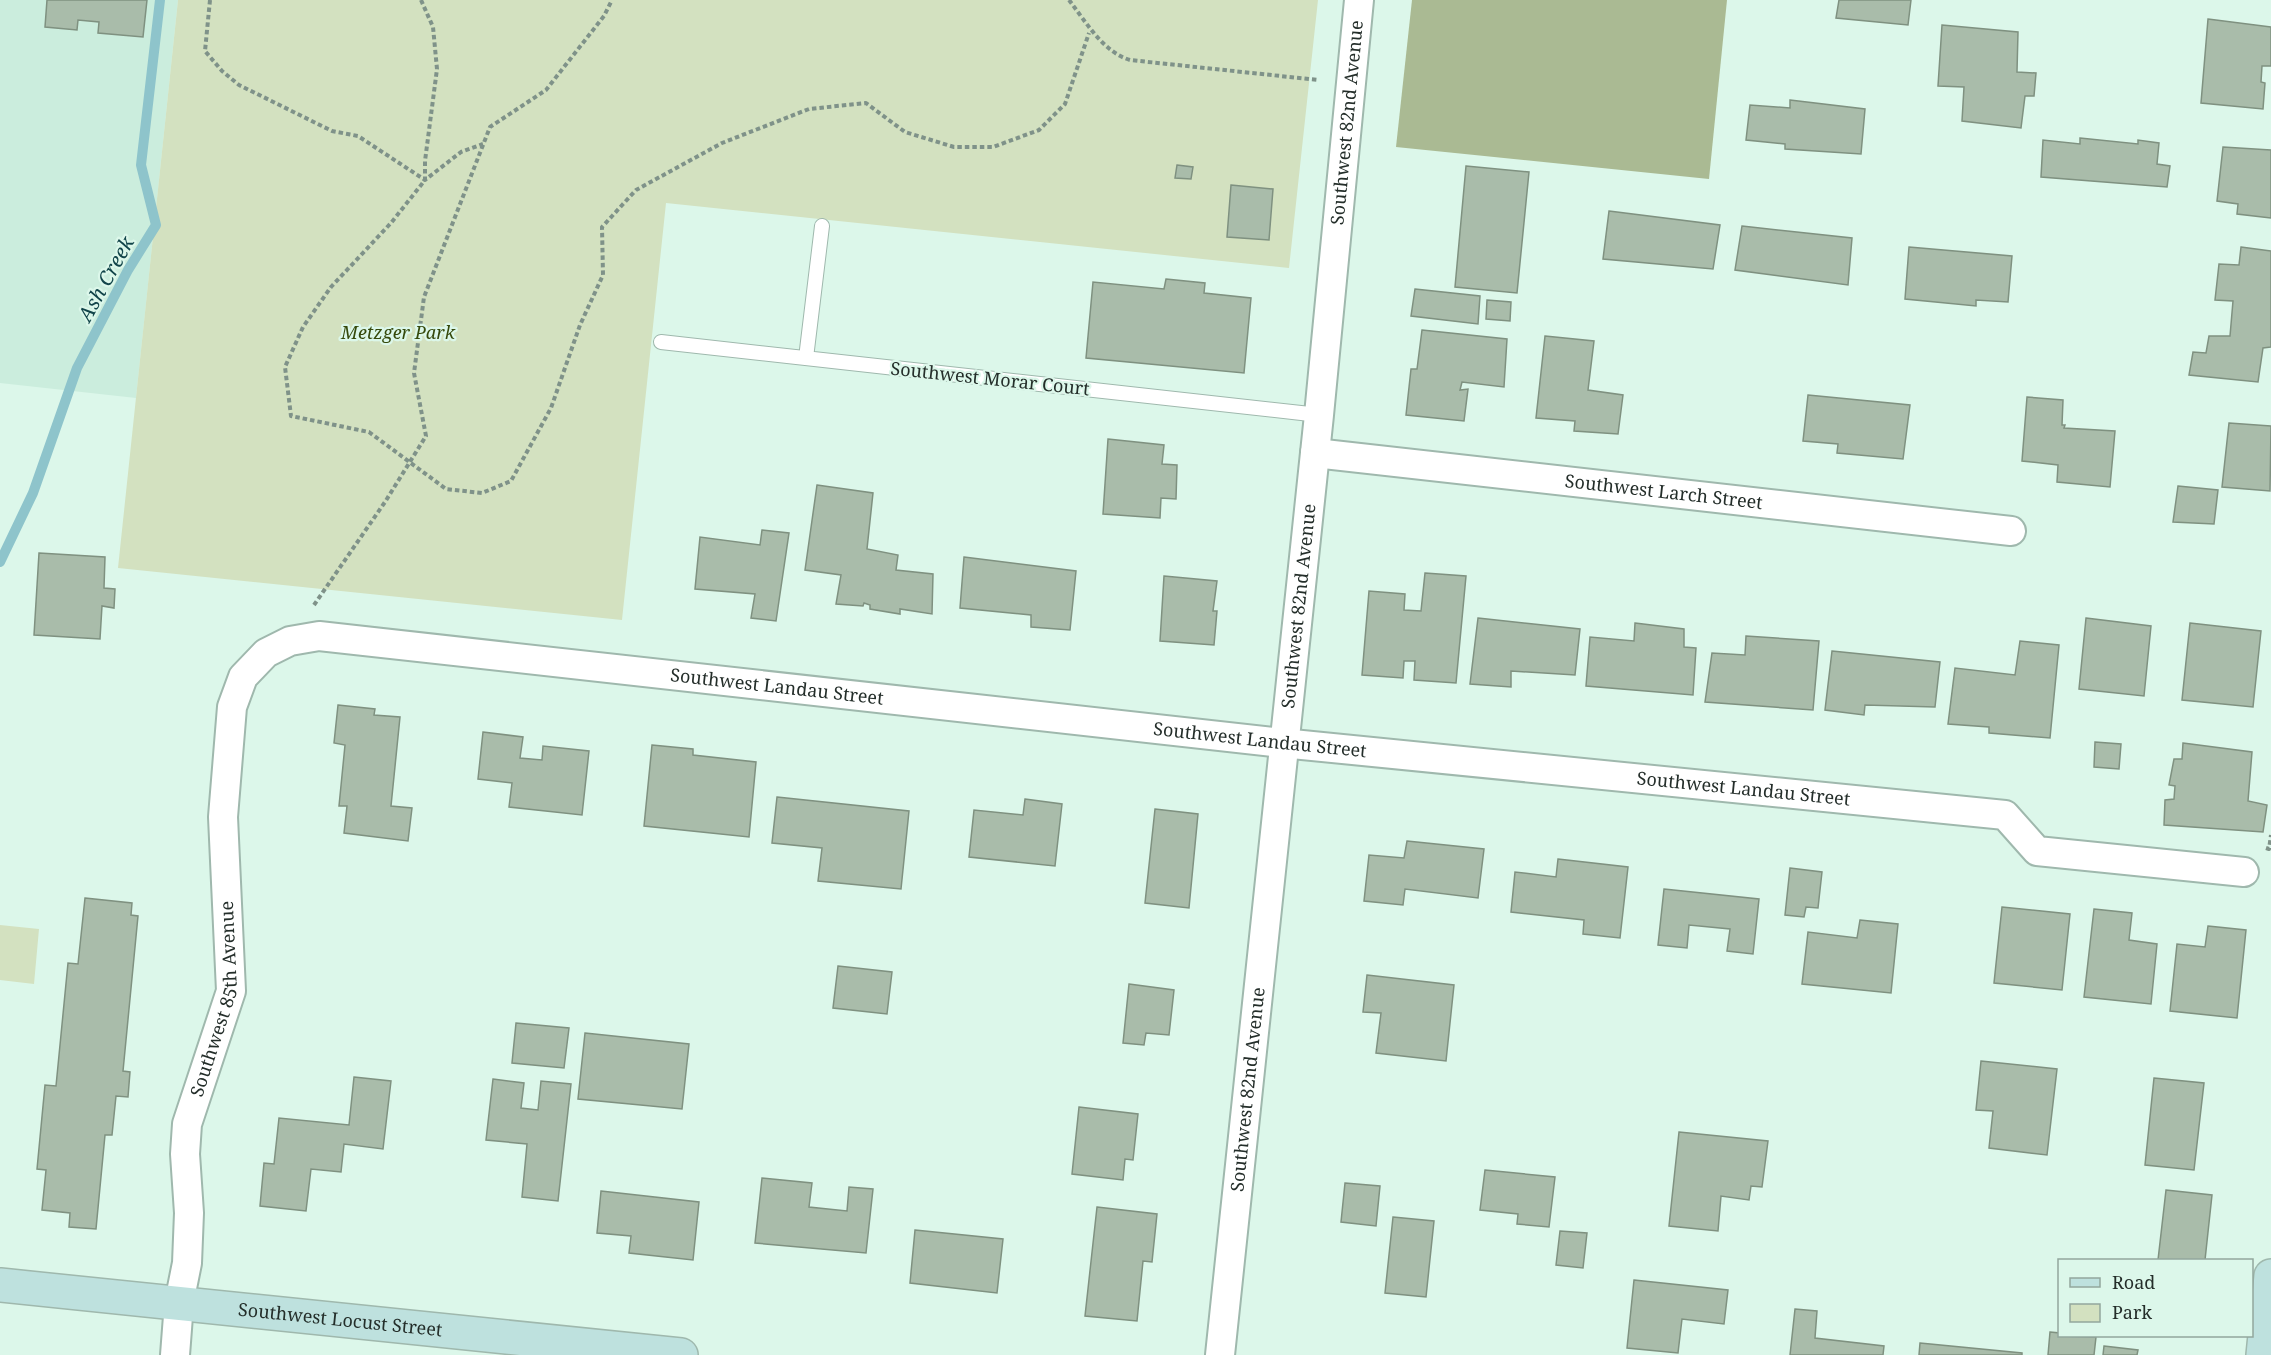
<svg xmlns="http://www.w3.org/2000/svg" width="2271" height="1355" font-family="'Noto Serif',serif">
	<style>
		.built { fill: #cbeddd }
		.green { fill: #d3e1c0 }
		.forest { fill: #aaba93 }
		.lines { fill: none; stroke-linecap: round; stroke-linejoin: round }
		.stream { stroke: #8ec4cb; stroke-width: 10 }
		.building { fill: #a9bcaa; stroke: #7f9180; stroke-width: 1.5 }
		.lane-casing { stroke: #9fb8ad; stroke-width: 16 }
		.street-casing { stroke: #9fb8ad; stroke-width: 32 }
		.secondary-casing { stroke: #9fb8ad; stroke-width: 36 }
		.path { stroke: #7f9289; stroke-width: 4; stroke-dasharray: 4.5 3; stroke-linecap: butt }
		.lane { stroke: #fff; stroke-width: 14 }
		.street { stroke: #fff; stroke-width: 28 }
		.secondary { stroke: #bee1de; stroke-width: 33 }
		.labels { text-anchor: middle; stroke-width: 4.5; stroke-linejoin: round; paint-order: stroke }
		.street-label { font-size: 18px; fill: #242e2a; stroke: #dcf7ea }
		.park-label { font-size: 18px; font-style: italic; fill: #35490b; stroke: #dcf7ea }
		.water-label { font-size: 20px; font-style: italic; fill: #114449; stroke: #dcf7ea }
	</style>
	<rect width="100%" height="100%" fill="#dcf7ea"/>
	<path class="built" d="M 0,0 L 178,0 L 136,398 L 0,383 Z"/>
	<path class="green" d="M 178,0 L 1318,0 L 1289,268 L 666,203 L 622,620 L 118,568 Z
		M 0,925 L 39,929 L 34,984 L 0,980 Z"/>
	<path class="forest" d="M 1412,0 L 1727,0 L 1709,179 L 1396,147 Z"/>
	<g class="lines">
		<path class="stream" d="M 0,562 L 33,493 L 77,368 L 128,270 L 156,225 L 141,165 L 160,0"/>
	</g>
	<path class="building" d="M 47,0 L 147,0 L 143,37 L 98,33 L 99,22 L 78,20 L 77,30 L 45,27 Z
		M 1839,0 L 1911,0 L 1908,25 L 1836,18 Z
		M 2208,19 L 2271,27 L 2271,66 L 2262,66 L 2261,82 L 2265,83 L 2263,109 L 2201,103 Z
		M 1942,25 L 2018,32 L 2017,72 L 2036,73 L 2034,96 L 2025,96 L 2021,128 L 1962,121 L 1964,87 L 1938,86 Z
		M 1790,100 L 1865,109 L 1861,154 L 1785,149 L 1785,144 L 1746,140 L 1750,105 L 1790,108 Z
		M 2080,138 L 2138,144 L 2138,140 L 2159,143 L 2157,164 L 2170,166 L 2167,187 L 2041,177 L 2043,140 L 2080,144 Z
		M 2223,147 L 2271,150 L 2271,218 L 2237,214 L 2238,204 L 2217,201 Z
		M 1177,165 L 1193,167 L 1191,179 L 1175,178 Z
		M 1466,166 L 1529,172 L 1517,293 L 1455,287 Z
		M 1231,185 L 1273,189 L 1269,240 L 1227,237 Z
		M 1609,211 L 1720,225 L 1713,269 L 1603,259 Z
		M 1742,226 L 1852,238 L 1848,285 L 1735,270 Z
		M 1909,247 L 2012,256 L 2008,302 L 1976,300 L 1976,306 L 1905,299 Z
		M 2241,247 L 2271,251 L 2271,347 L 2263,348 L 2258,382 L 2189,375 L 2193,352 L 2206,353 L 2209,336 L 2230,336 L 2233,301 L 2215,300 L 2219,264 L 2239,265 Z
		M 1166,279 L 1205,283 L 1204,293 L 1251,298 L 1244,373 L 1086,358 L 1093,282 L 1164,289 Z
		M 1415,289 L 1480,296 L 1478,324 L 1411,316 Z
		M 1487,300 L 1511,302 L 1510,321 L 1486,319 Z
		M 1422,330 L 1507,339 L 1504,387 L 1462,382 L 1460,390 L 1468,389 L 1464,421 L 1406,415 L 1411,369 L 1417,369 Z
		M 1545,336 L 1594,341 L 1588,390 L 1623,395 L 1618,434 L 1574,431 L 1575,421 L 1536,418 Z
		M 1808,395 L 1910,405 L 1903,459 L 1837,453 L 1838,444 L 1803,441 Z
		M 2027,397 L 2063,400 L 2062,425 L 2065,425 L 2064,428 L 2115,431 L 2110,487 L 2057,482 L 2058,465 L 2022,461 Z
		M 2229,423 L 2271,426 L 2270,491 L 2222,487 Z
		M 1108,439 L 1164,445 L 1162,464 L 1177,465 L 1176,499 L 1161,498 L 1160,518 L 1103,514 Z
		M 817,485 L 873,493 L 867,549 L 898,555 L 896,570 L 933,574 L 932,614 L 900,609 L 900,614 L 870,609 L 870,605 L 864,603 L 863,606 L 836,604 L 841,575 L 805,570 Z
		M 2178,486 L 2218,490 L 2214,524 L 2173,522 Z
		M 762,530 L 789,533 L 776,621 L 751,618 L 755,594 L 695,589 L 700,537 L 760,545 Z
		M 39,553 L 105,557 L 104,588 L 115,589 L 114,608 L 102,606 L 100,639 L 34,635 Z
		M 964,557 L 1076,571 L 1070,630 L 1031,627 L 1031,615 L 960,608 Z
		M 1425,573 L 1466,576 L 1456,683 L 1414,680 L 1415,661 L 1404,661 L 1403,678 L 1362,675 L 1369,591 L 1405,594 L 1404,610 L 1421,611 Z
		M 1164,576 L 1217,581 L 1213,611 L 1217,611 L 1214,645 L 1160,641 Z
		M 1478,618 L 1580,629 L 1575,675 L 1511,671 L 1511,687 L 1470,684 Z
		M 2086,618 L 2151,626 L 2144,696 L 2079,689 Z
		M 1635,623 L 1684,629 L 1684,647 L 1696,648 L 1693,695 L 1586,686 L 1590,637 L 1634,641 Z
		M 2190,623 L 2261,631 L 2253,707 L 2182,700 Z
		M 1746,636 L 1819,641 L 1813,710 L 1705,702 L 1712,653 L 1745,655 Z
		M 2020,641 L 2059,645 L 2050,738 L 1989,733 L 1989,727 L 1948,724 L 1955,668 L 2015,675 Z
		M 1832,651 L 1940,662 L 1935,707 L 1865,705 L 1864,715 L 1825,710 Z
		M 338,705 L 375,709 L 374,715 L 400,717 L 391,806 L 412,808 L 408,841 L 344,833 L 347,806 L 339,806 L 345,745 L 334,743 Z
		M 483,732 L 523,737 L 520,758 L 542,760 L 543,746 L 589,751 L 582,815 L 509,807 L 512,783 L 478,779 Z
		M 2095,742 L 2121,744 L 2119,769 L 2094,767 Z
		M 2183,743 L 2252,752 L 2248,801 L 2267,805 L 2263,832 L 2164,825 L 2165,800 L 2174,799 L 2175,786 L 2169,785 L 2174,759 L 2182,759 Z
		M 652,745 L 693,749 L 693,755 L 756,762 L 749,837 L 644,826 Z
		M 777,797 L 909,811 L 901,889 L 818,881 L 822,848 L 772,843 Z
		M 1025,799 L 1062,804 L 1055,866 L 969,857 L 974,810 L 1023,815 Z
		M 1155,809 L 1198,814 L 1189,908 L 1145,903 Z
		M 1407,841 L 1484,849 L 1478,898 L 1405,889 L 1403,905 L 1364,901 L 1369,855 L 1404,858 Z
		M 1558,859 L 1628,867 L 1620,938 L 1583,934 L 1584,920 L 1511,912 L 1515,872 L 1556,877 Z
		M 1790,868 L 1822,872 L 1818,908 L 1806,907 L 1804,917 L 1785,915 Z
		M 1664,889 L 1759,899 L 1753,954 L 1727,951 L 1730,929 L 1689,925 L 1687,948 L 1658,945 Z
		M 85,898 L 132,903 L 131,915 L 138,916 L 123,1071 L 130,1072 L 128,1097 L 116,1096 L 112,1135 L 105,1135 L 96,1229 L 69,1227 L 70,1213 L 42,1210 L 46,1170 L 37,1169 L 45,1085 L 56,1086 L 68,963 L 78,964 Z
		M 2002,907 L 2070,914 L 2062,990 L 1994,983 Z
		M 2094,909 L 2132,913 L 2129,940 L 2157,944 L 2151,1004 L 2084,997 Z
		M 1860,920 L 1898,924 L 1891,993 L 1802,984 L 1808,932 L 1857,938 Z
		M 2208,926 L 2246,930 L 2237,1018 L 2170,1011 L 2177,944 L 2205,947 Z
		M 838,966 L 892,972 L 887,1014 L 833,1008 Z
		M 1367,975 L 1454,985 L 1446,1061 L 1376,1053 L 1381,1013 L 1363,1012 Z
		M 1129,984 L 1174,990 L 1169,1035 L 1146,1033 L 1144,1045 L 1123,1043 Z
		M 516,1023 L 569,1028 L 564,1068 L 512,1063 Z
		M 585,1033 L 689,1044 L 682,1109 L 578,1099 Z
		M 1981,1061 L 2057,1069 L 2047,1155 L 1989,1148 L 1993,1111 L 1976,1110 Z
		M 354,1077 L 391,1081 L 383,1149 L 344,1144 L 341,1172 L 311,1169 L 306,1211 L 260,1206 L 264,1163 L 274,1164 L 279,1118 L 349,1125 Z
		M 2154,1078 L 2204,1083 L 2194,1170 L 2145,1165 Z
		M 493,1079 L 524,1083 L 521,1108 L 538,1110 L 541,1081 L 571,1084 L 558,1201 L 522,1197 L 527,1144 L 486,1140 Z
		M 1079,1107 L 1138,1114 L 1133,1160 L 1125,1159 L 1123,1180 L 1072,1174 Z
		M 1679,1132 L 1768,1141 L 1762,1187 L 1751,1186 L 1749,1200 L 1721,1196 L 1718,1231 L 1669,1226 Z
		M 1485,1170 L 1555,1177 L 1549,1227 L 1517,1224 L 1518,1214 L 1480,1210 Z
		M 762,1178 L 812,1183 L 809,1207 L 847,1211 L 849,1187 L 873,1189 L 866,1253 L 755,1243 Z
		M 1345,1183 L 1380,1186 L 1376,1226 L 1341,1222 Z
		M 2166,1190 L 2212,1195 L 2205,1260 L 2158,1260 Z
		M 601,1191 L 699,1202 L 693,1260 L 629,1253 L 631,1236 L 597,1233 Z
		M 1097,1207 L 1157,1214 L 1152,1262 L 1143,1261 L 1137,1321 L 1085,1316 Z
		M 1393,1217 L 1434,1221 L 1426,1297 L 1385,1293 Z
		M 915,1230 L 1003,1239 L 997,1293 L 910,1283 Z
		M 1560,1231 L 1587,1233 L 1583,1268 L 1556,1265 Z
		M 1634,1280 L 1728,1290 L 1724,1324 L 1682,1319 L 1678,1353 L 1627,1348 Z
		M 1795,1309 L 1817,1311 L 1815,1338 L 1884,1346 L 1883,1355 L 1790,1355 Z
		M 2050,1332 L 2060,1333 L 2060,1336 L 2096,1337 L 2094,1355 L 2048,1355 Z
		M 1920,1343 L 2022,1353 L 2022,1355 L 1919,1355 Z
		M 2104,1346 L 2138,1350 L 2137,1355 L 2103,1355 Z"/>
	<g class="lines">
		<g class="lane-casing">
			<path id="lane" d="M 661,342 L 1319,415
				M 806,358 L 822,226"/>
		</g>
		<g class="street-casing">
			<g id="street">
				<path id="s1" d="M 1315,453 L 2011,531"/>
				<path id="s2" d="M 175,1355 L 179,1303 L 187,1263 L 189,1213 L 185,1154 L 187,1124 L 231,991 L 223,817 L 232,707 L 243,677 L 266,653 L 290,641 L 319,636 L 1282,743 L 2005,815 L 2037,851 L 2244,872"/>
				<path id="s3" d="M 1220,1355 L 1319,415 L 1359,0"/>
			</g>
		</g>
		<g class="secondary-casing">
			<g id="secondary">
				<path id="s4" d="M 0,1285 L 681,1355"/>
				<path d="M 2263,1355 L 2271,1276"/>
			</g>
		</g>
		<path class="path" d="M 210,0 L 205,51 L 222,71 L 239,85 L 332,131 L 358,136 L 425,180 L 461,152 L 483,144
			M 421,0 L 433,27 L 437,69 L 425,161 L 425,180 L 391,223 L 331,287 L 303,327 L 285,367 L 291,416 L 369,432 L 446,489 L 482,493 L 511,481 L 551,408 L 580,325 L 603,275 L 602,227 L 636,190 L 722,143 L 809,109 L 866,103 L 905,132 L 954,147 L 993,147 L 1039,130 L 1065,104 L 1089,33
			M 1069,0 C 1086,22 1103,52 1130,60 L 1318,80
			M 314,605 L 385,502 L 426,436 L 414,373 L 424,297 L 490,127 L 546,90 L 604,16 L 612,0
			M 2266,848 L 2269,849 L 2271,835"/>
		<use href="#lane" class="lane"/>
		<use href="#street" class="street"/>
		<use href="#secondary" class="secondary"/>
	</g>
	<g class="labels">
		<g class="street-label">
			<text dy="6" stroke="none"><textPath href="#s3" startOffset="1239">Southwest 82nd Avenue</textPath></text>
			<text transform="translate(990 379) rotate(6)" y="6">Southwest Morar Court</text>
			<text dy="6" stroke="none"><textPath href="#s1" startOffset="351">Southwest Larch Street</textPath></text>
			<text dy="6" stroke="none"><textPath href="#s3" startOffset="753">Southwest 82nd Avenue</textPath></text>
			<text dy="6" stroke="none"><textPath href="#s2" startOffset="1239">Southwest Landau Street</textPath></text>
			<text dy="6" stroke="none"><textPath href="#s2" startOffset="1725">Southwest Landau Street</textPath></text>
			<text dy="6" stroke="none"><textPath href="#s2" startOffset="2211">Southwest Landau Street</textPath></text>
			<text dy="6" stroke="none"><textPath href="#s2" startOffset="362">Southwest 85th Avenue</textPath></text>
			<text dy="6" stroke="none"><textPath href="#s3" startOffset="267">Southwest 82nd Avenue</textPath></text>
			<text dy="6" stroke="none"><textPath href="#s4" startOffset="342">Southwest Locust Street</textPath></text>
		</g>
		<g class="park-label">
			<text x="398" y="339">Metzger Park</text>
		</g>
		<g class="water-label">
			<text transform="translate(106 279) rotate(-61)" y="7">Ash Creek</text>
		</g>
	</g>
	<rect x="2058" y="1259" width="195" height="78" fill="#dcf7ea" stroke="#92a79d" stroke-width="1.5"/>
	<rect x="2070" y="1278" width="30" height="9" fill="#bee1de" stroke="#92a79d" stroke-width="1.5"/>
	<text x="2112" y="1289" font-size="18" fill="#242e2a">Road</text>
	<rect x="2070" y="1304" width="30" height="18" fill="#d3e1c0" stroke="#92a79d" stroke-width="1.5"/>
	<text x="2112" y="1319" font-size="18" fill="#242e2a">Park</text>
</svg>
